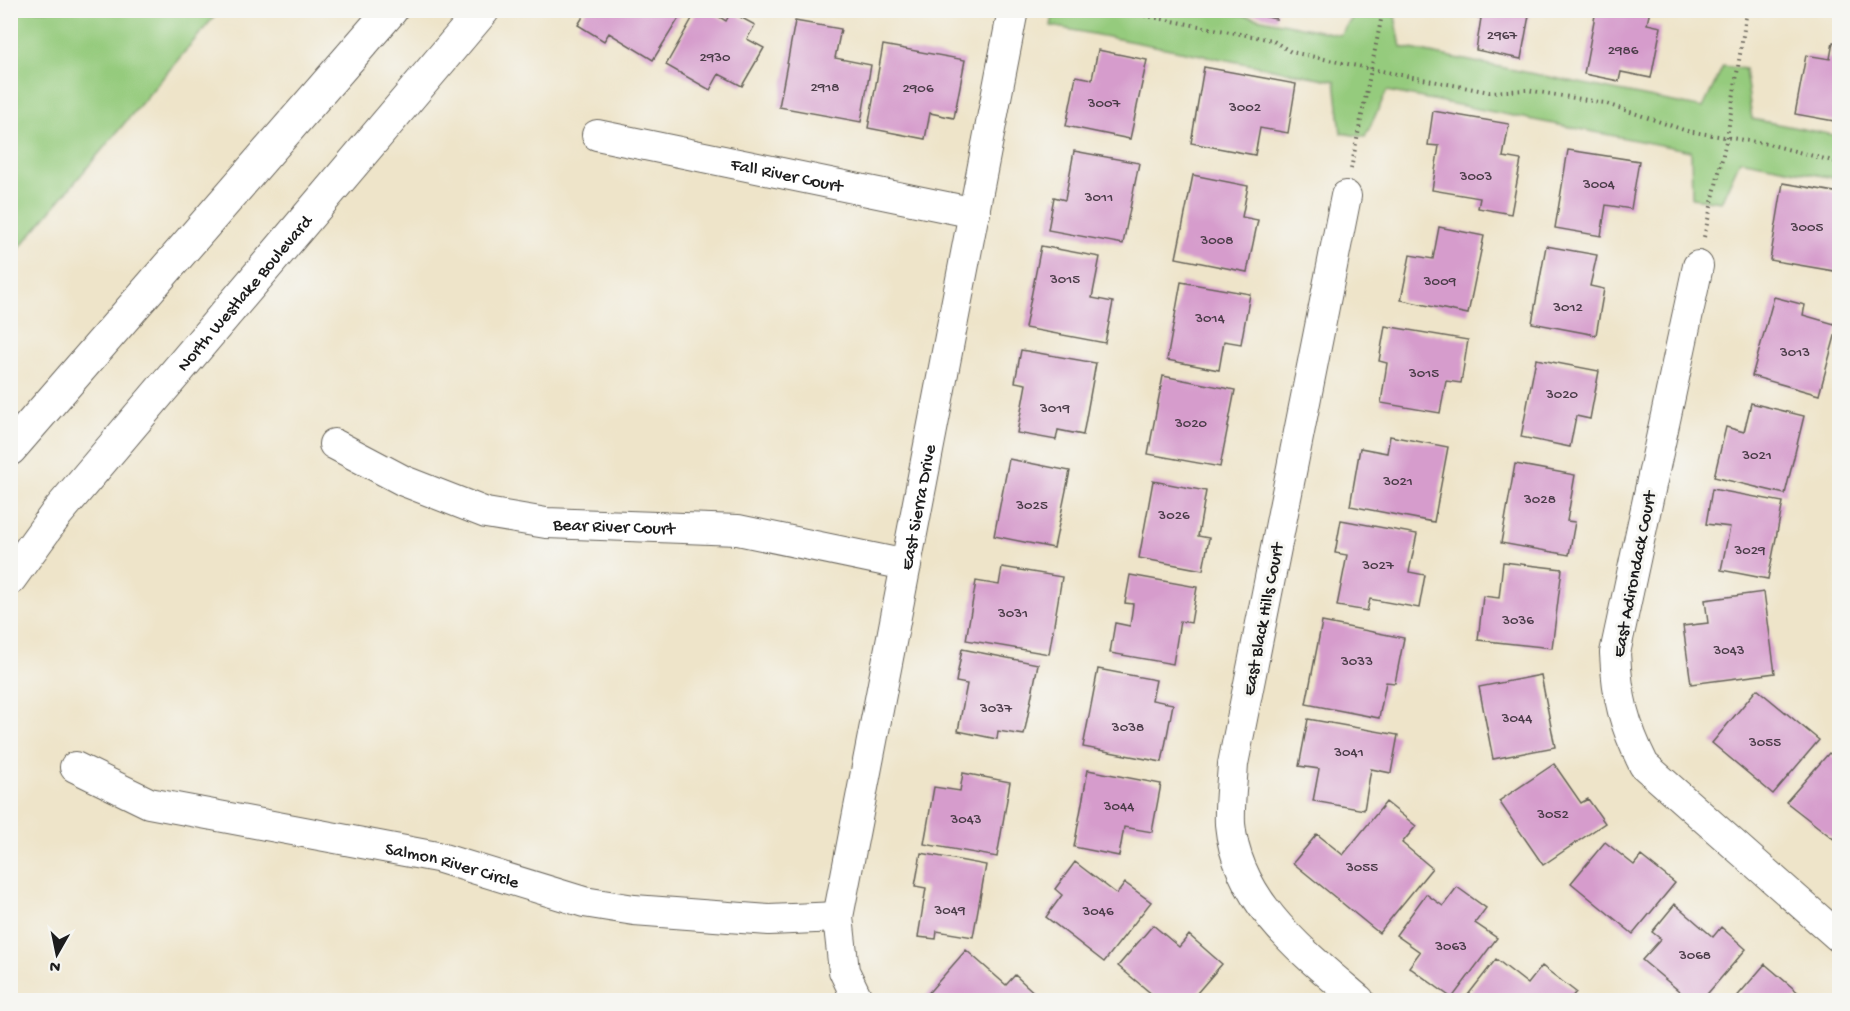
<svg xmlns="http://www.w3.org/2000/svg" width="1850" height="1011" font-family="'Gochi Hand',sans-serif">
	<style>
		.green { fill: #95cb7d; stroke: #58744c; stroke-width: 1.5 }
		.building { fill: #d69ccc }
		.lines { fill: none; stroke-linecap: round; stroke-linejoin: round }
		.street-casing { stroke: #666259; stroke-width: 32 }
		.secondary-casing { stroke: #666259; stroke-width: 35 }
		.path { stroke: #666259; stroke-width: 4; stroke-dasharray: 1.5 4.5; stroke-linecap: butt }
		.street { stroke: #fff; stroke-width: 30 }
		.secondary { stroke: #fff; stroke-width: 33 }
		.labels { text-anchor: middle; stroke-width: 6; stroke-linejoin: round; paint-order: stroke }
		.number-label { font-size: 15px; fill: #4a3c48 }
		.street-label { font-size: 18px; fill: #1c1c1c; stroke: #f6f6f2 }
	</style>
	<rect width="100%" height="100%" fill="#f6f6f2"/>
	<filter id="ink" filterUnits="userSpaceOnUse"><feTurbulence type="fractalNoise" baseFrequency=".0167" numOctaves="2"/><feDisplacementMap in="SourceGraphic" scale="12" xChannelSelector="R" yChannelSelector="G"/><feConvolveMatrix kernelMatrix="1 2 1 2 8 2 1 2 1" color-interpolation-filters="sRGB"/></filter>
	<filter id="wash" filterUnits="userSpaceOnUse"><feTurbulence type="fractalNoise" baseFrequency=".008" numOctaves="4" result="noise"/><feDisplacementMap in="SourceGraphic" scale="24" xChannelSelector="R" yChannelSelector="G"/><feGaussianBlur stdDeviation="1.35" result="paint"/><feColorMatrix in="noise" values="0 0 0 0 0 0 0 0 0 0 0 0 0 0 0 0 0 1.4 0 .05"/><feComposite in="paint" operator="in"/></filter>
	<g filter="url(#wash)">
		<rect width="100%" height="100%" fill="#eee4c9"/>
		<path class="green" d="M 11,10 L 219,11 L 11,258 L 10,11 Z
			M 1217,10 L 1340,35 L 1357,11 L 1394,11 L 1401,47 L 1703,108 L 1723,66 L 1745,69 L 1752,119 L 1839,136 L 1839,179 L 1740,160 L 1721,202 L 1692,198 L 1691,151 L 1387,91 L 1365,137 L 1341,133 L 1335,81 L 1051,26 L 1054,11 Z"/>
		<g id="blocks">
			<path class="building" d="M 587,10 L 684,10 L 653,60 L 609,33 L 604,41 L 578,25 Z
				M 697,10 L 708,10 L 726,21 L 731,12 L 755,25 L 747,39 L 764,48 L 742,86 L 719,74 L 710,90 L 666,65 Z
				M 1237,10 L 1278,10 L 1276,19 Z
				M 1461,10 L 1530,10 L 1521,59 L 1476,50 L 1481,18 L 1460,14 Z
				M 1596,10 L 1650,10 L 1647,24 L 1661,27 L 1651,78 L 1621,72 L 1619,81 L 1584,74 Z
				M 795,21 L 841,29 L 835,58 L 871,65 L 861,122 L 779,107 Z
				M 1833,42 L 1840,43 L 1840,122 L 1795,114 L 1806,55 L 1830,59 Z
				M 883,45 L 965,60 L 954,118 L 930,113 L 925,139 L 868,128 Z
				M 1098,50 L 1147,60 L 1130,139 L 1066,126 L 1076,76 L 1092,79 Z
				M 1204,67 L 1296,84 L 1288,133 L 1260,128 L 1255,155 L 1191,143 Z
				M 1433,111 L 1509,124 L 1503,157 L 1521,160 L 1511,214 L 1478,208 L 1480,198 L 1432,190 L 1439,146 L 1428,145 Z
				M 1568,150 L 1639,161 L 1631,209 L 1606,205 L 1601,236 L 1555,228 Z
				M 1074,151 L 1139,163 L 1123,244 L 1048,230 L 1054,197 L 1065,200 Z
				M 1193,175 L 1248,186 L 1242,217 L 1258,220 L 1247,272 L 1176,258 Z
				M 1783,183 L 1840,193 L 1840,272 L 1770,260 Z
				M 1439,227 L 1484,236 L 1468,314 L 1401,300 L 1410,255 L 1433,259 Z
				M 1041,246 L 1100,257 L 1092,298 L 1113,302 L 1105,343 L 1025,328 Z
				M 1546,246 L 1597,255 L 1590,286 L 1604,289 L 1596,335 L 1532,323 Z
				M 1181,282 L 1250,294 L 1241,344 L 1224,341 L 1219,370 L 1167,360 Z
				M 1774,297 L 1805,305 L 1803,315 L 1838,325 L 1819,395 L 1752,376 Z
				M 1385,326 L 1468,340 L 1461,383 L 1446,381 L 1440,413 L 1381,403 L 1387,363 L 1379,361 Z
				M 1021,350 L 1096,363 L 1083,435 L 1058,430 L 1056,440 L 1017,433 L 1026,384 L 1015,382 Z
				M 1536,359 L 1599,371 L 1590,419 L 1576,416 L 1570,447 L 1521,437 Z
				M 1163,376 L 1235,390 L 1220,467 L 1148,454 Z
				M 1751,403 L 1804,416 L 1785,494 L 1714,477 L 1726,427 L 1744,432 Z
				M 1390,436 L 1448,447 L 1434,522 L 1350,506 L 1360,448 L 1387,453 Z
				M 1009,459 L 1070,471 L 1054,548 L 994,536 Z
				M 1515,464 L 1575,475 L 1567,521 L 1575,522 L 1569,555 L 1501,543 Z
				M 1153,481 L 1206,491 L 1198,536 L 1209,538 L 1203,570 L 1139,558 Z
				M 1712,489 L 1783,502 L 1768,579 L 1721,570 L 1730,527 L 1706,524 Z
				M 1341,520 L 1417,534 L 1409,572 L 1425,575 L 1419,608 L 1370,599 L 1367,611 L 1337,606 L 1347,555 L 1335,553 Z
				M 1503,562 L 1562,569 L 1552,648 L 1478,640 L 1483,596 L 1499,598 Z
				M 1002,567 L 1062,577 L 1049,654 L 966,640 L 976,581 L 999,585 Z
				M 1130,575 L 1197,587 L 1191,623 L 1180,621 L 1173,664 L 1110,653 L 1115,623 L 1130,626 L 1133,604 L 1125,603 Z
				M 1764,592 L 1775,673 L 1691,684 L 1683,626 L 1708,623 L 1705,600 Z
				M 1322,622 L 1404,638 L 1395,683 L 1386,682 L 1379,718 L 1306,704 Z
				M 962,649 L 1038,664 L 1024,735 L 998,731 L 997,739 L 958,731 L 967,684 L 956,682 Z
				M 1098,669 L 1156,680 L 1152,700 L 1173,704 L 1162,762 L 1083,747 Z
				M 1541,675 L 1555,747 L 1493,759 L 1479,687 Z
				M 1757,689 L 1819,740 L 1773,794 L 1712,743 Z
				M 1308,719 L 1398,735 L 1391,773 L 1371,769 L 1364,810 L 1313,801 L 1319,769 L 1299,766 Z
				M 1829,753 L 1840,762 L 1840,844 L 1786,802 Z
				M 1554,764 L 1581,803 L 1588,799 L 1605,823 L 1543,865 L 1499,801 Z
				M 1088,770 L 1161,784 L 1152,832 L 1124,827 L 1119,856 L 1074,847 Z
				M 963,773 L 1010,782 L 997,857 L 924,844 L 934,787 L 960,791 Z
				M 1386,802 L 1416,826 L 1402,843 L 1432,868 L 1379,933 L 1293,863 L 1317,834 L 1343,855 Z
				M 1605,842 L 1634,865 L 1641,856 L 1675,883 L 1633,934 L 1571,883 Z
				M 921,853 L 986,865 L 973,937 L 937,931 L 936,939 L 918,937 L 926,888 L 915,886 Z
				M 1075,862 L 1117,894 L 1125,883 L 1151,902 L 1104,962 L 1046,917 L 1062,895 L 1055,889 Z
				M 1457,887 L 1486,908 L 1475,923 L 1497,938 L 1452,998 L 1409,967 L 1420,952 L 1396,935 L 1426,894 L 1443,906 Z
				M 1675,904 L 1713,937 L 1721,927 L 1746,949 L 1702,1000 L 1690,1000 L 1642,960 L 1661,939 L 1652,932 Z
				M 1153,925 L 1179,947 L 1189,935 L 1222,964 L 1191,1000 L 1159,1000 L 1118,966 Z
				M 966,950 L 1006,985 L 1015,975 L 1039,997 L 1036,1000 L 928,1000 L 924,998 Z
				M 1496,959 L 1528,984 L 1542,966 L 1576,992 L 1569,1000 L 1464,1000 Z
				M 1765,964 L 1800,994 L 1795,1000 L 1734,1000 Z"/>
		</g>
	</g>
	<g filter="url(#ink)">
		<use href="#blocks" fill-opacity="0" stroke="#666259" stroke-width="1.5"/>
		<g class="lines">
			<g class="street-casing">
				<g id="street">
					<path id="s1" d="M 597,135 L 975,213"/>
					<path d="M 1346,196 L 1233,764 C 1232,783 1229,805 1230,824 C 1237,902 1304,953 1359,1000"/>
					<path d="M 1698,266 L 1615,653 C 1617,697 1624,725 1644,765 L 1840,938"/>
					<path id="s2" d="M 334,444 L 404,481 L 486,513 L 546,523 L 738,530 L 906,565"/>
					<path id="s3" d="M 75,767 L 149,803 L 437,857 L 584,902 L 634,910 L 769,920 L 838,917"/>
					<path id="s4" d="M 858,1000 L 844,971 L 838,917 L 1013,10"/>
				</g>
			</g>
			<g class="secondary-casing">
				<g id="secondary">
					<path d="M 10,449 L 391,10"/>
					<path id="s5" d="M 10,578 L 57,513 L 483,10"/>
				</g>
			</g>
			<path class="path" d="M 1115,10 L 1272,40 L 1291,52 L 1371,69 L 1489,92 L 1527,90 L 1604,103 L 1687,131 L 1768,144 L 1840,163
				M 1351,169 L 1383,10
				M 1704,237 L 1727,137 L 1747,10"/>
			<use href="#street" class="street"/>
			<use href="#secondary" class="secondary"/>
		</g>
	</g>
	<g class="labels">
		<g class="number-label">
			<text x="1502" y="39">2967</text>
			<text x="1623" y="54">2986</text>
			<text x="715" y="61">2930</text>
			<text x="825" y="91">2918</text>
			<text x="918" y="92">2906</text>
			<text x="1104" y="107">3007</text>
			<text x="1245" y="111">3002</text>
			<text x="1476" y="180">3003</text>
			<text x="1599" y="188">3004</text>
			<text x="1099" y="201">3011</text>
			<text x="1807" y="231">3005</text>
			<text x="1217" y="244">3008</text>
			<text x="1065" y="283">3015</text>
			<text x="1440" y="285">3009</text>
			<text x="1568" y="311">3012</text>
			<text x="1210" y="322">3014</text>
			<text x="1795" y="356">3013</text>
			<text x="1424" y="377">3015</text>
			<text x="1562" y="398">3020</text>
			<text x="1055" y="412">3019</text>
			<text x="1191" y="427">3020</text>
			<text x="1757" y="459">3021</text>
			<text x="1398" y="485">3021</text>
			<text x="1540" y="503">3028</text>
			<text x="1032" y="509">3025</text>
			<text x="1174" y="519">3026</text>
			<text x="1750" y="554">3029</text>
			<text x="1378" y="569">3027</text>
			<text x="1013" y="617">3031</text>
			<text x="1518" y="624">3036</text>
			<text x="1729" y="654">3043</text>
			<text x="1357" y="665">3033</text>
			<text x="996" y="712">3037</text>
			<text x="1517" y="722">3044</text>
			<text x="1128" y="731">3038</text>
			<text x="1765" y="746">3055</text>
			<text x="1349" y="756">3041</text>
			<text x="1119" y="810">3044</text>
			<text x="1553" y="818">3052</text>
			<text x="966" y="823">3043</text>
			<text x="1362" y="871">3055</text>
			<text x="950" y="914">3049</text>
			<text x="1098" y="915">3046</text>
			<text x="1451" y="950">3063</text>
			<text x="1695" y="959">3068</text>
		</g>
		<g class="street-label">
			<text dy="6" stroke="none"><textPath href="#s1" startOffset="194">Fall River Court</textPath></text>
			<text dy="6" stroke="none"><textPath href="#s5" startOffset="369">North Westlake Boulevard</textPath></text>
			<text dy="6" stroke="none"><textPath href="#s4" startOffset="504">East Sierra Drive</textPath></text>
			<text dy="6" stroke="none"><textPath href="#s2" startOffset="296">Bear River Court</textPath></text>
			<text transform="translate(1633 574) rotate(-79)" y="6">East Adirondack Court</text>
			<text transform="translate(1262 619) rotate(-79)" y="6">East Black Hills Court</text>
			<text dy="6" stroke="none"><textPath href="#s3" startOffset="392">Salmon River Circle</textPath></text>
		</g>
	</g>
	<rect width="1850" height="1011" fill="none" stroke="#f6f6f2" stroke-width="36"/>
	<g transform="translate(57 954) rotate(189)" stroke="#f6f6f2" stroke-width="4.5" paint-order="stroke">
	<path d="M0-4.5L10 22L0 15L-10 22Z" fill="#1c1c1c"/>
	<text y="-9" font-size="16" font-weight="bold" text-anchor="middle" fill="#1c1c1c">N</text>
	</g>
</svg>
